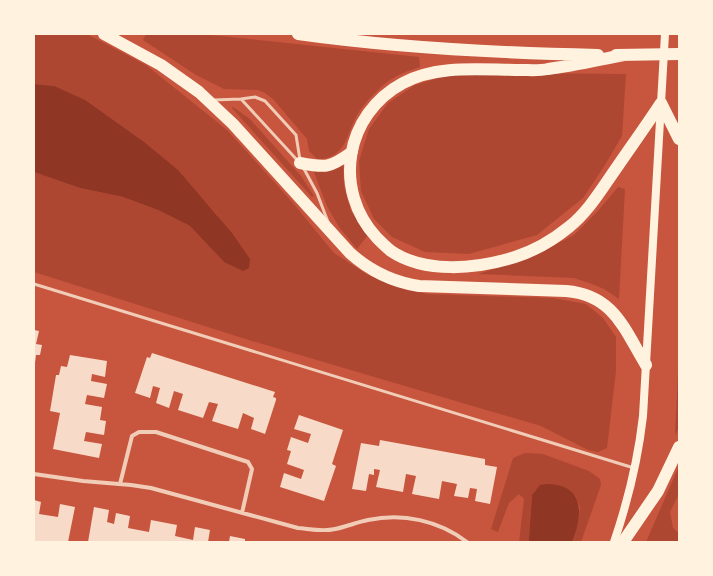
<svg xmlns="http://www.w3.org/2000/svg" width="713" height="576" font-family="Inter,sans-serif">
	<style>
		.green { fill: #ae4732 }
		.water { fill: #8f3625 }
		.building { fill: #f7dbc8 }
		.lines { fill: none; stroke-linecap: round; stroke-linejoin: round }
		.service { stroke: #f1ccb7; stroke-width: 3 }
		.minor { stroke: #f1ccb7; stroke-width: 4 }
		.secondary { stroke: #fff3e0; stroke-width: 8 }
		.motorway { stroke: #fff3e0; stroke-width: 12 }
	</style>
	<rect width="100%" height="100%" fill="#c8553d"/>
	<path class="green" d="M 34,34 L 87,34 L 146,65 L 227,130 L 293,203 L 334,253 L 368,275 L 427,294 L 553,298 L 586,304 L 603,318 L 616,337 L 616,371 L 607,448 L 598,452 L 588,450 L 541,426 L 252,341 L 34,272 L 34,172 L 80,188 L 123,197 L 158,210 L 190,226 L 224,262 L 218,216 L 201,197 L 54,86 L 34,84 Z
		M 146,34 L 197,34 L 221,36 L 419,57 L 420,67 C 404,72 389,78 377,91 C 370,97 362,107 357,115 C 346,135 346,159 317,159 L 309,151 L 307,139 L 273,99 L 265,93 L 258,90 L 224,89 L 196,75 L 143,40 Z
		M 495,73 L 626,74 L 622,136 L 605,165 L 583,198 L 537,235 L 469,254 L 425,252 L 392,237 L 374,219 L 361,191 L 359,161 L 369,129 L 388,103 L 415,85 L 452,74 Z
		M 233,107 L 250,119 L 301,176 L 314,196 L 312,197 L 232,108 Z
		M 343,164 L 344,186 L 351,211 L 368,235 L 357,249 L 339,227 L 327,206 L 313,170 Z
		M 618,187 L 625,189 L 619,299 L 604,289 L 592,284 L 574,278 L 478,274 L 531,257 L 574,235 L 597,212 Z
		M 679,351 L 679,428 L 675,435 Z
		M 525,453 L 543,454 L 589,471 L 600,479 L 601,485 L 581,542 L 572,542 L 578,522 L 580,507 L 575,495 L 532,495 L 529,539 L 529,542 L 519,542 L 524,499 L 519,494 L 509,503 L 498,532 L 491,529 L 513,458 Z
		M 679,466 L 679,494 L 670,512 L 673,528 L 679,533 L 679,542 L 646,542 Z"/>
	<path class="water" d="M 34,84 L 54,86 L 85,100 L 144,142 L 178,170 L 232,233 L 250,259 L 249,268 L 243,271 L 224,262 L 190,226 L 158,210 L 123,197 L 80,188 L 34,172 Z
		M 548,484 C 585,485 583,515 572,542 L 529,542 L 529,539 L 532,495 L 540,485 Z"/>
	<path class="building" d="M 34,330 L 39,331 L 36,344 L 42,345 L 40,355 L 36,355 L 35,363 Z
		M 152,353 L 275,392 L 273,397 L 276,398 L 276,400 L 265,434 L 251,429 L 254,418 L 243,413 L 238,429 L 212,421 L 218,404 L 209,402 L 203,418 L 178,410 L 183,394 L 174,391 L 169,408 L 156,403 L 160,388 L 153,386 L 150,398 L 135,393 L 147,357 L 150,358 Z
		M 70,355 L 107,361 L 105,377 L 92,374 L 91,381 L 107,384 L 104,398 L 87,395 L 85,404 L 102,407 L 100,420 L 106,421 L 104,435 L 86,432 L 84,441 L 102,444 L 99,458 L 53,449 L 60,413 L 50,411 L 56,375 L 59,375 L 61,366 L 67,367 Z
		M 299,415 L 343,430 L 332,464 L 336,466 L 324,501 L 280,487 L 284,473 L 301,479 L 304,470 L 287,464 L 291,451 L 287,450 L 291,437 L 308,443 L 311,434 L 294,429 Z
		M 380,440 L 485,459 L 485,465 L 497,467 L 490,504 L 475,501 L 477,489 L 470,488 L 468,498 L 454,496 L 457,484 L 442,481 L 439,499 L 412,494 L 416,476 L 406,474 L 403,492 L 376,487 L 380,470 L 374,469 L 374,475 L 369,474 L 366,491 L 352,489 L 361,443 L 379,446 Z
		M 34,500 L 41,502 L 39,514 L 58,517 L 60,504 L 75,507 L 68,542 L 34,542 Z
		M 94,507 L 109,510 L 107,522 L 114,524 L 116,513 L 130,516 L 128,528 L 149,532 L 151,520 L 177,525 L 175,536 L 193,540 L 195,527 L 210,530 L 208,542 L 88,542 Z
		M 230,536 L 245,539 L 245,542 L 229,542 Z"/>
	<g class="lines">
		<path class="service" d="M 241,99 L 255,97 L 265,101 L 296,135 L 300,160
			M 213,100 L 241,99 L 298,161
			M 303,167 L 317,193 L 328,222
			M 34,284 L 634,468"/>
		<path class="minor" d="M 34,474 L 83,481 L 131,485 L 151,488 L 298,528 C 310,529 323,532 335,529 C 346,527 357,522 368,520 C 403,513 438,520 467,542
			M 120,484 L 132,436 L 139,432 L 156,432 L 248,462 L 252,469 L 242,513"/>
		<path class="secondary" d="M 614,542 C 628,501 638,460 643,416 L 665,34"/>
		<path class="motorway" d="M 104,34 L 161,65 L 199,92 L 233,124 L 350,253 C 370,271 393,282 419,286 L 566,291 C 614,295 624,329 646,365
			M 298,34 C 398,48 498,53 598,55
			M 616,55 L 679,54
			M 624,55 C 598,60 573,66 548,69 C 539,71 529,70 521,70 C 482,70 438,64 403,83 C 345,114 332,190 377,238 C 381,242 386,247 391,251 C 425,274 477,269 515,257 C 534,251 553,240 569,227 C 588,212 601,190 615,170 C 630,148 646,126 661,103 L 679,139
			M 300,163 C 326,168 330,168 352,152
			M 623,542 L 658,491 L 679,447"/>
	</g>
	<rect width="713" height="576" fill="none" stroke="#fff3e0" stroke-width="70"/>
</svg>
